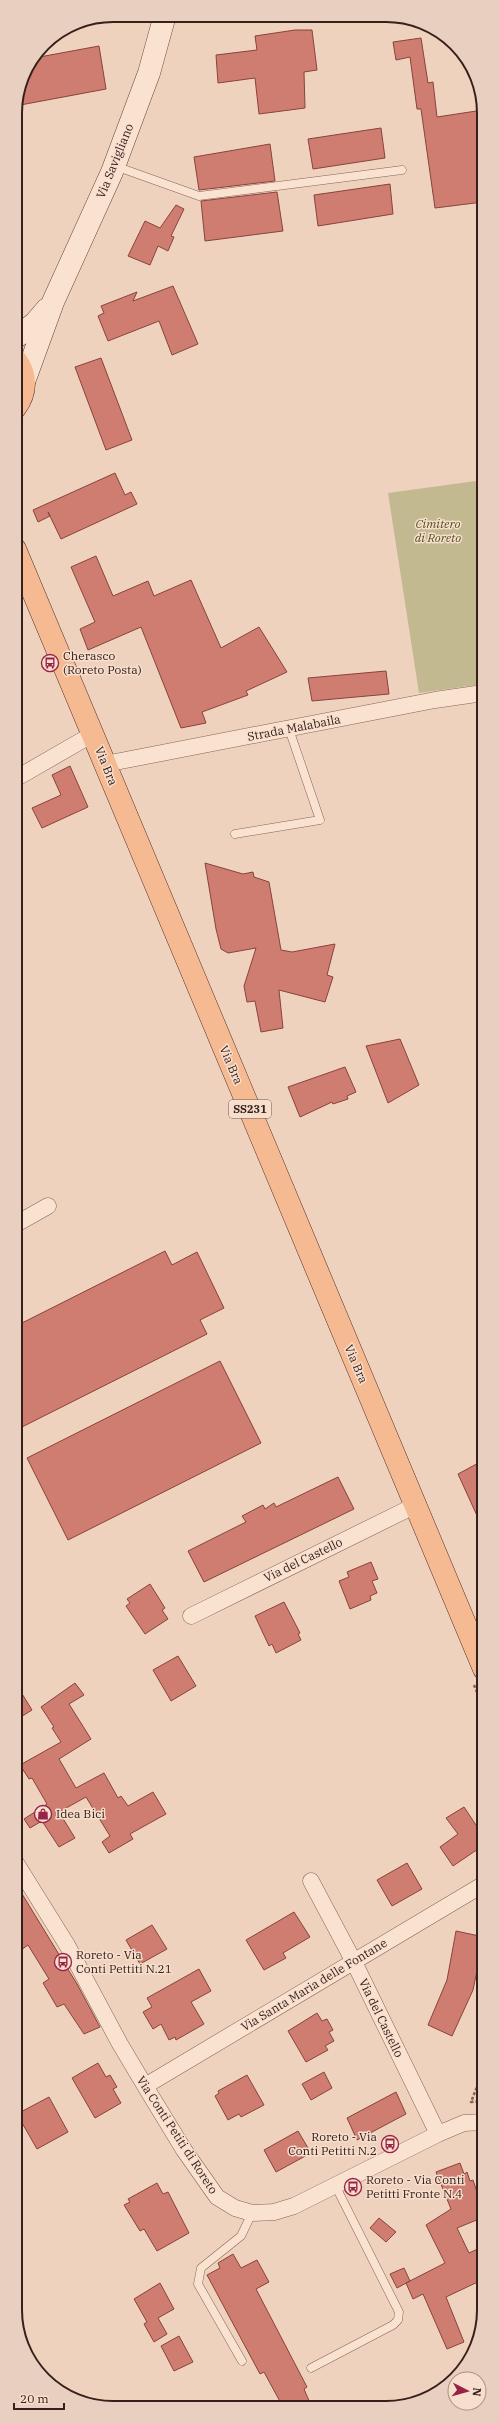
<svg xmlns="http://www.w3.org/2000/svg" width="499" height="2423" font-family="'IBM Plex Serif',serif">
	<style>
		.cemetery { fill: #c2b991 }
		.building { fill: #cf7d71; stroke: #88433b }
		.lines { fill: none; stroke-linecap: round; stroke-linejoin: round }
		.lane-casing { stroke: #886256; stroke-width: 9 }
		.street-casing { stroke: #886256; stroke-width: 17 }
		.secondary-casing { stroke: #694339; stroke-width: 23 }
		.primary-casing { stroke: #55322a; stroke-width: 23 }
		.path { stroke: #886256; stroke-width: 2.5; stroke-dasharray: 3 2; stroke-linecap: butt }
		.lane { stroke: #fae2d0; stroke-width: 8 }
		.street { stroke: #fae2d0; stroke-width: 16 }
		.secondary { stroke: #fae2d0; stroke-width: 22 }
		.primary { stroke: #f5ba92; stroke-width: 22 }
		.labels { text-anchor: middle; stroke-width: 3; stroke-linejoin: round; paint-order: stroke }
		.shield { fill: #f7decd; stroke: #705950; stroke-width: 1 }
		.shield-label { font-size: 11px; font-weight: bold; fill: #36201b }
		.street-label { font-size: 12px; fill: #36201b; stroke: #f7decd }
		.park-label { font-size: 12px; font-style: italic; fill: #545221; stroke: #f7decd }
		.poi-label { font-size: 12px; fill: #36201b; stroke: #f7decd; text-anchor: start }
		.rim { fill: none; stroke: #36201b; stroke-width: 2 }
	</style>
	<rect width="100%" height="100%" fill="#efd2bd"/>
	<path class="cemetery" d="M 483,480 L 483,684 L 419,693 L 388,493 Z"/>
	<path class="building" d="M 295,30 L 312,30 L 317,70 L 304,72 L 305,108 L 259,114 L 255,78 L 218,83 L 216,55 L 257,50 L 255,36 Z
		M 421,38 L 428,83 L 433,82 L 437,117 L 483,110 L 483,202 L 435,208 L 421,109 L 417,109 L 410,57 L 396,60 L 393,42 Z
		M 99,46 L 106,89 L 15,106 L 23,75 L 34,58 Z
		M 381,128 L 385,158 L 313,169 L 308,139 Z
		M 270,144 L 275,181 L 199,190 L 194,157 Z
		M 390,184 L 393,214 L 318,226 L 314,195 Z
		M 277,192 L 283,231 L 205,241 L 201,201 Z
		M 176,205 L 184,209 L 171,236 L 174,237 L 168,251 L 158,246 L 150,265 L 128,256 L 145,221 L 160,228 Z
		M 173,286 L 198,344 L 172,355 L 159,321 L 108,341 L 98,316 L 104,313 L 101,306 L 137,292 L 133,301 Z
		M 101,358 L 132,440 L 106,450 L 75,367 Z
		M 115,473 L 125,495 L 131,492 L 137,504 L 61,539 L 48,512 L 50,516 L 38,522 L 33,510 Z
		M 96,556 L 113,596 L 148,581 L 154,596 L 191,580 L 221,648 L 259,627 L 287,672 L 246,691 L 248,695 L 202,712 L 206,723 L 181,728 L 141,627 L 88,650 L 80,629 L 95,622 L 71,567 Z
		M 386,671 L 389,694 L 312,701 L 308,678 Z
		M 70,766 L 88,807 L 42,828 L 32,808 L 61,795 L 52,775 Z
		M 205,863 L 243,874 L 253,872 L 254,877 L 269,882 L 281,950 L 292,952 L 335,944 L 327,975 L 333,977 L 325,1002 L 279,990 L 283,1028 L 261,1032 L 255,1001 L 247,1002 L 244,986 L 256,948 L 228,953 L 221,949 L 216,929 Z
		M 400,1039 L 419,1085 L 388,1103 L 366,1046 Z
		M 345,1067 L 356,1092 L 347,1096 L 348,1099 L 333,1104 L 332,1102 L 300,1117 L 288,1087 Z
		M 165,1251 L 172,1265 L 197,1252 L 224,1308 L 200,1320 L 207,1334 L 16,1430 L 16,1326 Z
		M 220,1361 L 261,1443 L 68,1540 L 27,1458 Z
		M 484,1460 L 484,1531 L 458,1474 Z
		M 338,1477 L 354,1509 L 204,1582 L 188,1551 L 246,1522 L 242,1516 L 263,1505 L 265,1509 L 274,1503 L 276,1507 Z
		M 371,1562 L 378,1579 L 372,1581 L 377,1593 L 370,1596 L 371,1600 L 350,1609 L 339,1581 L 349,1577 L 347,1572 Z
		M 150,1584 L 165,1608 L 162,1610 L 168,1619 L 145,1634 L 126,1606 L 130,1603 L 127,1599 Z
		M 284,1602 L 300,1633 L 298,1634 L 301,1640 L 276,1653 L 272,1644 L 269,1646 L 255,1616 Z
		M 178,1656 L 196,1686 L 171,1701 L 153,1670 Z
		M 75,1683 L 84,1695 L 69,1704 L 91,1739 L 59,1759 L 76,1788 L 104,1773 L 118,1798 L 121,1796 L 128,1806 L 153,1792 L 166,1814 L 130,1834 L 133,1839 L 109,1853 L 102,1842 L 110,1836 L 86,1797 L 59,1812 L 75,1838 L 59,1847 L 42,1821 L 30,1828 L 24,1819 L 47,1804 L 32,1778 L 29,1779 L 20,1765 L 61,1742 L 52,1728 L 54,1727 L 41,1707 Z
		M 16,1684 L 32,1710 L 16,1720 Z
		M 464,1807 L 484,1837 L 484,1845 L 453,1866 L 440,1847 L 458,1834 L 446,1818 Z
		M 407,1863 L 422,1889 L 392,1906 L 377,1880 Z
		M 16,1884 L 77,1984 L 100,2027 L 84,2034 L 64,2004 L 57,2007 L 43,1983 L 49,1979 L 28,1945 L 21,1950 L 16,1941 Z
		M 294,1912 L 310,1937 L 283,1953 L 286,1958 L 264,1970 L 246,1940 Z
		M 152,1925 L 167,1949 L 140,1964 L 126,1940 Z
		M 456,1931 L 484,1937 L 473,1990 L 452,2036 L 428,2025 L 447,1980 Z
		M 199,1969 L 211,1991 L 191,2002 L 204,2024 L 176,2040 L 175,2037 L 169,2040 L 161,2024 L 153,2029 L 143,2012 L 152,2007 L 147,1998 Z
		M 317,2013 L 322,2021 L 327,2019 L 333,2030 L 329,2032 L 334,2041 L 325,2046 L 328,2050 L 306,2062 L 288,2031 Z
		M 98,2063 L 106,2077 L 110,2075 L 117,2087 L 113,2089 L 121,2103 L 95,2118 L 72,2078 Z
		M 324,2072 L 332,2088 L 311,2100 L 302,2084 Z
		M 247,2075 L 264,2105 L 241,2117 L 239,2114 L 228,2120 L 215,2096 L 219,2093 L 218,2091 Z
		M 396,2092 L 406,2114 L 357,2140 L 347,2118 Z
		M 49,2097 L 68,2132 L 37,2149 L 17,2114 Z
		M 298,2131 L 311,2153 L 276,2172 L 264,2150 Z
		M 460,2163 L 464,2174 L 467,2172 L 470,2181 L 473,2180 L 477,2192 L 484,2189 L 484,2217 L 457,2228 L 469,2253 L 484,2246 L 484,2279 L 446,2297 L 464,2342 L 447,2349 L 423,2294 L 413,2299 L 406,2283 L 445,2263 L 426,2225 L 451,2209 L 436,2172 Z
		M 157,2183 L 163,2194 L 168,2192 L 189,2233 L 157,2251 L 144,2229 L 140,2231 L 124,2205 L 130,2202 L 128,2199 Z
		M 379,2218 L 396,2232 L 386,2242 L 370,2228 Z
		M 233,2254 L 241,2268 L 257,2260 L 269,2282 L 256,2289 L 307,2387 L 304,2389 L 310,2403 L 301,2407 L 283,2407 L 264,2372 L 260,2374 L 207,2275 L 220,2268 L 218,2263 Z
		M 404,2268 L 410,2281 L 397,2288 L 390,2274 Z
		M 160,2283 L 174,2309 L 158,2318 L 167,2334 L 154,2342 L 144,2324 L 147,2322 L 134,2299 Z
		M 179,2336 L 193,2362 L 174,2371 L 161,2346 Z"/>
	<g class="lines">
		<g class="lane-casing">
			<path id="lane" d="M 115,166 L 199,196 L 402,170
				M 235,834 L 320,820 L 289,729
				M 242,2361 L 198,2284 L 201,2268 L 241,2236 L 252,2213
				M 311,2368 L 393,2325 L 398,2320 L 399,2312 L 335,2185"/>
		</g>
		<g class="street-casing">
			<path id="street" d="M 105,764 L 435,700 L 483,693
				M 15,779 L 93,734
				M 16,1224 L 48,1206
				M 191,1616 L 416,1505
				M 16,1863 L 67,1945 L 120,2044 L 145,2086 L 184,2150 L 217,2197 L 235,2208 L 252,2213 L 274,2212 L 294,2206 L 438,2134 L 464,2123 L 484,2122
				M 311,1881 L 354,1962 L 438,2134
				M 145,2086 L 484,1884"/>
		</g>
		<g class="secondary-casing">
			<path id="secondary" d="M 15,338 L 35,323 L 47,309
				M 25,379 L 53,302 L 112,172 L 149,73 L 165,15"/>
		</g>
		<g class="primary-casing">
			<path id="primary" d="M 15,359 C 27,374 27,392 15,408
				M 15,549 L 484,1669"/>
		</g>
		<path class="path" d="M 474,1685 L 484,1709
			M 484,2069 L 471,2102 L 484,2101"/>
		<use href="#lane" class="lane"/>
		<use href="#street" class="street"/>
		<use href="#secondary" class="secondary"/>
		<use href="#primary" class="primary"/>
	</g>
	<defs>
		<g id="bus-ring" transform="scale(0.9)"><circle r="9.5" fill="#f7decd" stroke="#992346" stroke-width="1.5"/><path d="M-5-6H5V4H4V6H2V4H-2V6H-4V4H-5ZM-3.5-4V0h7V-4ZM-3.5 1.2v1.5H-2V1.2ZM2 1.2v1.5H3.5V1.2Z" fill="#992346"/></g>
		<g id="shop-ring" transform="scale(0.9)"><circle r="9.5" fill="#f7decd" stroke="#992346" stroke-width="1.5"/><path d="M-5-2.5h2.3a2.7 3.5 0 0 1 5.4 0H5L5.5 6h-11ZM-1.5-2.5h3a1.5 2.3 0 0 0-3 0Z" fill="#992346"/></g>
	</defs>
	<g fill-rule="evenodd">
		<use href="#bus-ring" x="50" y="663"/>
		<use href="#shop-ring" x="43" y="1814"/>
		<use href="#bus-ring" x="63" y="1962"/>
		<use href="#bus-ring" x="390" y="2144"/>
		<use href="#bus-ring" x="353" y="2187"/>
	</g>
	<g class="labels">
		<rect class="shield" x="229" y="1100" width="42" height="18" rx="3"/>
		<g class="shield-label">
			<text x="250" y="1113">SS231</text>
		</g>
		<g class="street-label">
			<text transform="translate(115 161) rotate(-68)" y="4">Via Savigliano</text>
			<text transform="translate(294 728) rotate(-11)" y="4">Strada Malabaila</text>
			<text transform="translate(106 766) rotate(68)" y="4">Via Bra</text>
			<text transform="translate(231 1065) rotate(67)" y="4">Via Bra</text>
			<text transform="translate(356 1364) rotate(67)" y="4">Via Bra</text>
			<text transform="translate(303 1560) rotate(-26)" y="4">Via del Castello</text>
			<text transform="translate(314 1985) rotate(-31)" y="4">Via Santa Maria delle Fontane</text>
			<text transform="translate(381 2018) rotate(64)" y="4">Via del Castello</text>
			<text transform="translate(177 2135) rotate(57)" y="4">Via Conti Petiti di Roreto</text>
		</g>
		<g class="park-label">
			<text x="438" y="528">Cimitero<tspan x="438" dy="14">di Roreto</tspan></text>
		</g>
		<g class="poi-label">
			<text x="63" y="660">Cherasco<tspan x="63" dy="14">(Roreto Posta)</tspan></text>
			<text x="56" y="1818">Idea Bici</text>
			<text x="76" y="1959">Roreto - Via<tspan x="76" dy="14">Conti Pettiti N.21</tspan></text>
			<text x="377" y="2141" text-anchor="end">Roreto - Via<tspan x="377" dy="14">Conti Petitti N.2</tspan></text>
			<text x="366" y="2184">Roreto - Via Conti<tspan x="366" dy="14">Petitti Fronte N.4</tspan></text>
		</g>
	</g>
	<path d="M0 0H499V2423H0ZM113 22H386A91 91 0 0 1 477 113V2310A91 91 0 0 1 386 2401H113A91 91 0 0 1 22 2310V113A91 91 0 0 1 113 22Z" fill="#e8cfbf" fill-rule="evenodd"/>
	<path class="rim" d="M113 22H386A91 91 0 0 1 477 113V2310A91 91 0 0 1 386 2401H113A91 91 0 0 1 22 2310V113A91 91 0 0 1 113 22Z"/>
	<g transform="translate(467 2391) rotate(96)"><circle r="19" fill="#f7decd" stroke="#aa9286"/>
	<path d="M0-3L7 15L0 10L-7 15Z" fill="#992346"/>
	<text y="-6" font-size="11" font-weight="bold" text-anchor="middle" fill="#36201b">N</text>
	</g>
	<path d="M14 2403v6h50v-6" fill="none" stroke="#36201b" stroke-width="2"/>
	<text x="20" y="2403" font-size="12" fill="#36201b" stroke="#f7decd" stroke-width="3" paint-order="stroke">20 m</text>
</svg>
